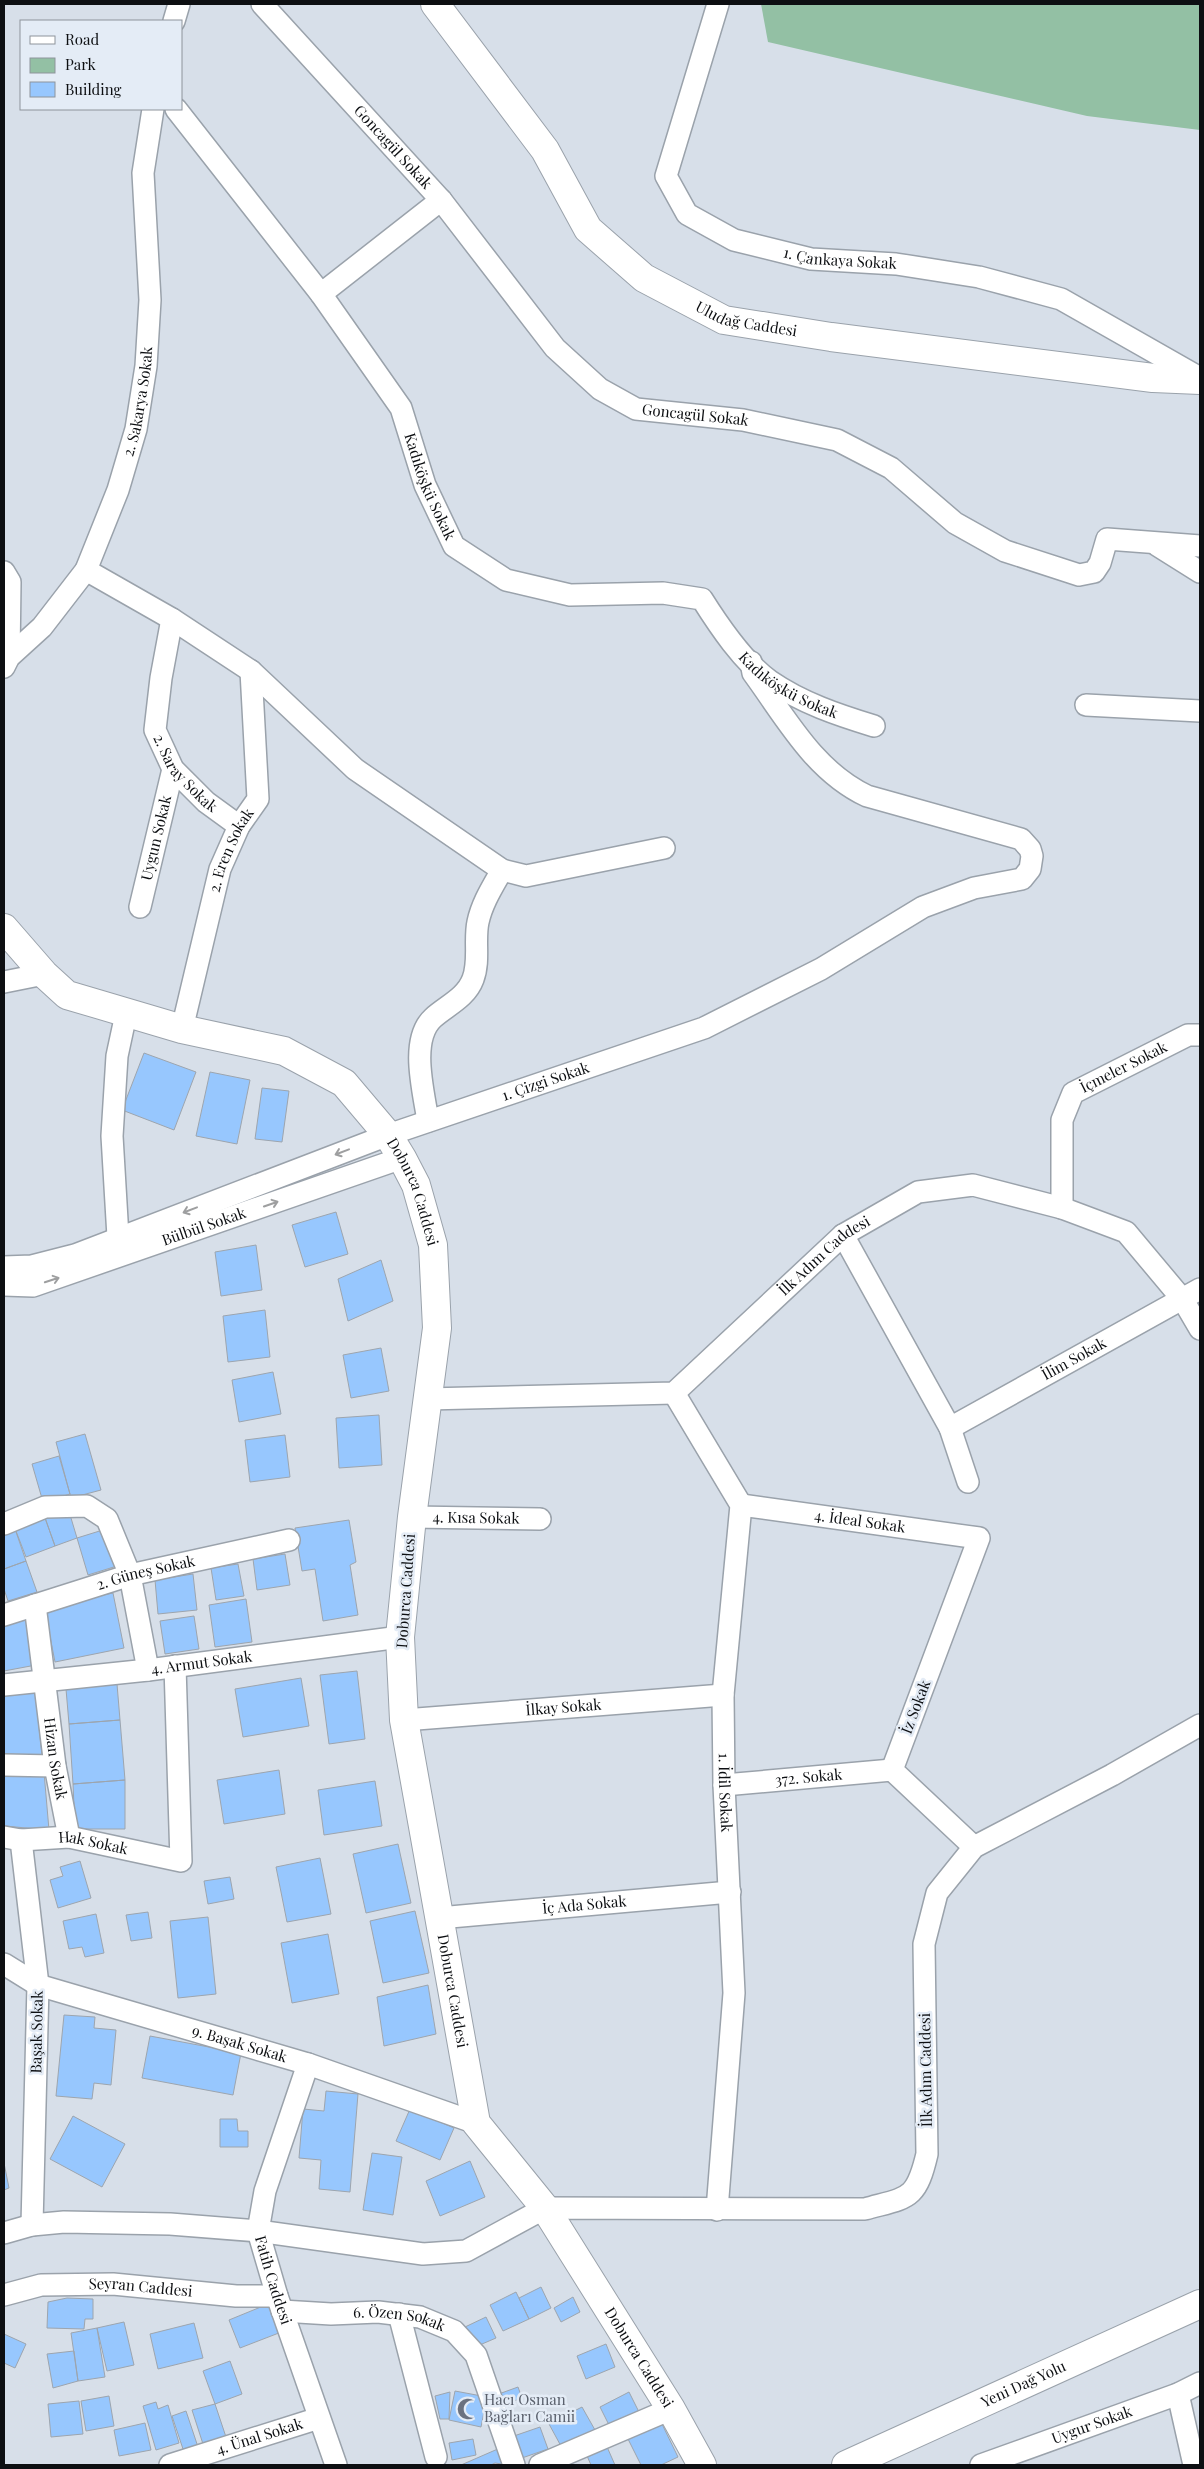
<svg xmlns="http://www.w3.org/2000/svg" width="1204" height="2469" font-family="'Playfair Display',serif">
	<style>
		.green { fill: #93c0a4 }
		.building { fill: #97c7fe; stroke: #9da5ae }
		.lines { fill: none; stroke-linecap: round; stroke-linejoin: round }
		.minor-casing { stroke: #9aa2ab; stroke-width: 24 }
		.major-casing { stroke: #9aa2ab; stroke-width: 30 }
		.minor { stroke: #fff; stroke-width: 21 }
		.major { stroke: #fff; stroke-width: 28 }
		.oneway { stroke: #9e9fa0 }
		.labels { text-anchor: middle; stroke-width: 5; stroke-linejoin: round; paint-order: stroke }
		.street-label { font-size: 15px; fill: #0d0f12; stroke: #e4ecf6 }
		.worship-label { font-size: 15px; fill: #5b616d; stroke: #e4ecf6; text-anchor: start }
	</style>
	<rect width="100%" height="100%" fill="#d7dfe9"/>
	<path class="green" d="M 761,4 L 1200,4 L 1200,130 L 1087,116 L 768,42 Z"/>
	<path class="building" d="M 144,1053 L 196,1072 L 174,1130 L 122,1110 Z
		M 210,1072 L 250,1080 L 237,1144 L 196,1136 Z
		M 262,1088 L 289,1091 L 282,1142 L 255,1139 Z
		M 336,1212 L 348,1254 L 305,1267 L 292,1225 Z
		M 256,1245 L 262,1290 L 221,1296 L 215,1252 Z
		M 381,1260 L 393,1301 L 348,1321 L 338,1279 Z
		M 265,1310 L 270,1357 L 228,1362 L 223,1316 Z
		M 381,1348 L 389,1391 L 351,1398 L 343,1355 Z
		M 273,1372 L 281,1414 L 239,1422 L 232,1380 Z
		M 379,1415 L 382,1465 L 339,1468 L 336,1418 Z
		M 85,1434 L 101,1490 L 71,1498 L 56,1442 Z
		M 285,1435 L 290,1477 L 250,1482 L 245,1440 Z
		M 59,1456 L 70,1494 L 43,1502 L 32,1464 Z
		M 68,1508 L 77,1538 L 55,1546 L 44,1515 Z
		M 44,1515 L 55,1546 L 26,1557 L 14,1526 Z
		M 349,1520 L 356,1562 L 350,1565 L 358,1615 L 323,1621 L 315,1569 L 302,1571 L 295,1528 Z
		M 14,1526 L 26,1561 L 4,1569 L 4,1530 Z
		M 106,1529 L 117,1566 L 88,1575 L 77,1538 Z
		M 285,1554 L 290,1585 L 257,1590 L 253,1559 Z
		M 26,1561 L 37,1592 L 8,1601 L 4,1589 L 4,1569 Z
		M 238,1564 L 244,1596 L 216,1600 L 211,1568 Z
		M 193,1574 L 197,1610 L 158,1614 L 155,1580 Z
		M 113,1593 L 124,1648 L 55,1662 L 44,1606 Z
		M 246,1599 L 252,1642 L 215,1647 L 209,1605 Z
		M 194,1616 L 199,1649 L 165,1654 L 160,1621 Z
		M 28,1618 L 36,1665 L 4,1671 L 4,1622 Z
		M 357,1671 L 365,1739 L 329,1744 L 320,1675 Z
		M 301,1678 L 309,1726 L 243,1737 L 235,1689 Z
		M 117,1684 L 120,1720 L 69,1724 L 66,1689 Z
		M 35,1689 L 42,1755 L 4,1756 L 4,1693 Z
		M 120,1720 L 125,1780 L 73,1784 L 69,1724 Z
		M 279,1770 L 285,1814 L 224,1824 L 217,1780 Z
		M 4,1772 L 44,1772 L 49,1830 L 4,1826 Z
		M 125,1780 L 125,1829 L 75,1829 L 73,1784 Z
		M 375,1781 L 382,1826 L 324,1835 L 318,1790 Z
		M 398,1844 L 411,1903 L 366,1913 L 353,1854 Z
		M 320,1858 L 331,1914 L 287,1922 L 276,1867 Z
		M 80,1861 L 91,1898 L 58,1908 L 50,1880 L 63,1876 L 60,1867 Z
		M 230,1877 L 234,1899 L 208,1904 L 204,1881 Z
		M 415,1911 L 429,1973 L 383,1983 L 370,1921 Z
		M 148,1912 L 152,1938 L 131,1941 L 126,1915 Z
		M 96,1914 L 104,1953 L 85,1957 L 82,1947 L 69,1949 L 63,1921 Z
		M 208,1917 L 216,1994 L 178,1998 L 170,1921 Z
		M 328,1934 L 339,1994 L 292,2003 L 281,1943 Z
		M 428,1985 L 436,2034 L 384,2046 L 377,1997 Z
		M 64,2015 L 95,2017 L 94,2028 L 116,2030 L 111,2085 L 94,2083 L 92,2099 L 56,2096 Z
		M 150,2036 L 241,2053 L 233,2095 L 142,2078 Z
		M 326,2091 L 358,2094 L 350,2192 L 319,2189 L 321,2160 L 299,2158 L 303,2109 L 324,2111 Z
		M 410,2109 L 454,2128 L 440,2160 L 396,2141 Z
		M 73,2116 L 125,2144 L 102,2187 L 50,2159 Z
		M 220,2119 L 237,2119 L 238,2131 L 248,2131 L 248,2147 L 220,2147 Z
		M 372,2153 L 402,2157 L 393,2215 L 363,2210 Z
		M 470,2161 L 485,2197 L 440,2216 L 426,2181 Z
		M 4,2163 L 9,2188 L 4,2190 Z
		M 541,2287 L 551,2308 L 529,2319 L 519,2298 Z
		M 516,2292 L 529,2319 L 503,2331 L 490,2305 Z
		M 573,2297 L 580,2312 L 561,2322 L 554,2308 Z
		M 67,2298 L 93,2299 L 93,2319 L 85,2319 L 84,2329 L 47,2328 L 48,2302 Z
		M 273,2302 L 284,2331 L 240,2348 L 229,2320 Z
		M 486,2317 L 496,2338 L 475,2347 L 465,2327 Z
		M 124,2322 L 134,2365 L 107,2371 L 97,2328 Z
		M 194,2323 L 203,2358 L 158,2369 L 150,2334 Z
		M 97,2328 L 105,2377 L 78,2381 L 71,2333 Z
		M 4,2334 L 26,2344 L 15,2368 L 4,2363 Z
		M 606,2344 L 615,2367 L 586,2379 L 577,2356 Z
		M 74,2351 L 78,2381 L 53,2388 L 47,2354 Z
		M 230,2361 L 242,2394 L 215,2404 L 203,2371 Z
		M 518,2387 L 522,2398 L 500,2406 L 496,2395 Z
		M 455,2391 L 487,2397 L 481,2427 L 449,2420 Z
		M 450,2392 L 449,2419 L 440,2419 L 435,2396 Z
		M 629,2392 L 639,2412 L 610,2427 L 600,2407 Z
		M 109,2396 L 114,2426 L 86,2431 L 81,2401 Z
		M 79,2401 L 83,2434 L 51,2437 L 48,2404 Z
		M 156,2402 L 158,2409 L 168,2405 L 179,2443 L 156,2450 L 143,2406 Z
		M 215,2404 L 226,2437 L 203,2444 L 192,2410 Z
		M 582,2407 L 595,2430 L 562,2448 L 549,2424 Z
		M 186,2411 L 198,2447 L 184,2452 L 172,2416 Z
		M 661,2422 L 678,2457 L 661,2465 L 641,2465 L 628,2439 Z
		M 145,2423 L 151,2450 L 119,2456 L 114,2430 Z
		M 540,2427 L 548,2449 L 519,2459 L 511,2437 Z
		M 473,2439 L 476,2455 L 452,2460 L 449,2443 Z
		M 604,2440 L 615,2465 L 591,2465 L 584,2449 Z
		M 500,2448 L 508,2465 L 495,2463 L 491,2465 L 461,2465 Z"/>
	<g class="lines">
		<g class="minor-casing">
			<g id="minor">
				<path id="s1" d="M 262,4 L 441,200 L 555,348 L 600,389 L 636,409 L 743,420 L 837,440 L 891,468 L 955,523 L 1005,551 L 1079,575 L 1094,572 L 1100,563 L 1107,539 L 1200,546"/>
				<path id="s2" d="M 718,4 L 666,176 L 687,214 L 734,240 L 811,259 L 896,264 L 979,277 L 1061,299 L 1200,378"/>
				<path d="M 174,21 L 179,4"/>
				<path id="s3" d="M 176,109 L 321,294 L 401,408 L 425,485 L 454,546 L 506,580 L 570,595 L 663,593 L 702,599 C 719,626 743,662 770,681 C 802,703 838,715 874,726"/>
				<path d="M 321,294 L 441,200"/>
				<path d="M 1157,545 L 1200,572"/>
				<path d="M 86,570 L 172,619 L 251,671 L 355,769 L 502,870 L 526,876 L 664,848"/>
				<path d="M 4,572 L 10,582 L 9,657"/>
				<path id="s4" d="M 172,619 L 161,678 L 155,730 L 173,769 L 206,802 L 239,826"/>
				<path id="s5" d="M 4,667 L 9,657 L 42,627 L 86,570 L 118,490 L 136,429 L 146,366 L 150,300 L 143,173 L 153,109"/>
				<path d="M 1086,705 L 1200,711"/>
				<path id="s6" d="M 140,907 L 173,769"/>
				<path d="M 4,982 L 44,974"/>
				<path id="s7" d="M 182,1029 L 220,869 L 239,826 L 258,799 L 251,671"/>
				<path d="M 428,1121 C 424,1093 409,1040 433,1018 C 446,1006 466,998 473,979 C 480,961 474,940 478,922 C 482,903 493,886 502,870"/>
				<path id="s8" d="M 1062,1208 L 1062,1120 L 1073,1093 L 1188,1035 L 1200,1035"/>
				<path d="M 843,1235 L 950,1428 L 968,1482"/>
				<path d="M 124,1250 L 118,1237 L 112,1136 L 117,1056 L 126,1014"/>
				<path id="s9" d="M 4,1267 L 32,1266 L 75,1255 L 388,1135 L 704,1028 L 821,969 L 923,907 L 974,888 L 1022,879 L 1030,869 L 1032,856 L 1030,849 L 1021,839 L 867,796 C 814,771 786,718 753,673 L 751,662"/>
				<path id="s10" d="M 4,1285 L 33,1286 L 402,1158"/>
				<path id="s11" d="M 674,1393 L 741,1505 L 723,1695 L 724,1785 L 734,1993 L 717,2210"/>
				<path id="s12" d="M 427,1399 L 674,1393 L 843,1235 L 918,1192 L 973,1185 L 1062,1208 L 1126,1232 L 1183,1300 L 1200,1329"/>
				<path id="s13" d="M 950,1428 L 1200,1289"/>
				<path id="s14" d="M 741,1505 L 979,1538 L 892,1770 L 974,1847"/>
				<path id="s15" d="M 412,1517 L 540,1519"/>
				<path d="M 4,1524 L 45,1507 L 87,1506 L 107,1519 L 130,1575 L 148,1670"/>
				<path id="s16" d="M 35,1605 L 55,1766 L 69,1837"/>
				<path id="s17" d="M 4,1615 L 130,1575 L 289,1540"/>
				<path id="s18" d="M 4,1685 L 148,1670 L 400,1637"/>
				<path id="s19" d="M 404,1720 L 723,1695"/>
				<path d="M 4,1765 L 55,1766"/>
				<path id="s20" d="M 724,1785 L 892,1770"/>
				<path id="s21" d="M 4,1837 L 21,1840 L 69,1837 L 181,1861 L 175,1666"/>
				<path d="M 21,1840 L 38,1985 L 32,2225"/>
				<path id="s22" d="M 439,1918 L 730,1892"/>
				<path id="s23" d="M 4,1964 L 38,1985 L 308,2064 L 476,2123"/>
				<path id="s24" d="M 308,2064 L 265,2191 L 258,2231 L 277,2296 L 336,2465"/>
				<path d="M 4,2233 L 32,2225 L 64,2222 L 170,2224 L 258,2231 L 423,2254 L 466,2251 L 545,2208 L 865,2209 C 908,2197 916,2201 927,2154 L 924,1944 L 937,1893 L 974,1847 L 1112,1775 L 1200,1725"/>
				<path id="s25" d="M 4,2295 L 41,2285 L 113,2284 L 236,2296 L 277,2296"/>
				<path id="s26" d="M 282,2311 L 331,2314 L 378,2312 L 420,2317 L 454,2331 L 476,2355 L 514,2465"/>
				<path d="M 399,2314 L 436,2457"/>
				<path d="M 1178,2394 L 1194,2465"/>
				<path id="s27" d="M 170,2465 L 319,2418"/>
				<path d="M 540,2465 L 671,2409"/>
				<path id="s28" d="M 981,2465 L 1178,2394 L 1200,2383"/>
			</g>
		</g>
		<g class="major-casing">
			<g id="major">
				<path id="s29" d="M 435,4 L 545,150 L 588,229 L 644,278 L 724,320 L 831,337 L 1153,378 L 1200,380"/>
				<path id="s30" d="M 4,928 L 44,974 L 67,995 L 182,1029 L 284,1051 L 344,1083 L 388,1135 L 402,1158 L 416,1185 L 433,1245 L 437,1328 L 412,1517 L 400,1637 L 404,1720 L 476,2123 L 545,2208 L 671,2409 L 702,2465"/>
				<path id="s31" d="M 846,2465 L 1200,2304"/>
			</g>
		</g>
		<use href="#minor" class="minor"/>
		<use href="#major" class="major"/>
	</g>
	<defs><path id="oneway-shaft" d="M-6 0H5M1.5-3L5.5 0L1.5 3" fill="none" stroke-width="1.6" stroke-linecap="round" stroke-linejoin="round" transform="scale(1.25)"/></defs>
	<g class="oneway">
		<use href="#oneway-shaft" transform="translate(342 1152) rotate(159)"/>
		<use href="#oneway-shaft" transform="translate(271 1204) rotate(-19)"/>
		<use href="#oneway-shaft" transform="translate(190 1210) rotate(159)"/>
		<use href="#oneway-shaft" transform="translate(52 1280) rotate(-18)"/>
	</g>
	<defs>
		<g id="mosque-bare" transform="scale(1.725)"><path d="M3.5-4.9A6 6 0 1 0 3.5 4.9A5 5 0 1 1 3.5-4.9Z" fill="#6b7280" stroke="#e4ecf6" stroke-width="2.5" paint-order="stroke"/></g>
	</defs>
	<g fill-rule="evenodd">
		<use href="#mosque-bare" x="468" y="2409"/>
	</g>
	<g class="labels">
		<g class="street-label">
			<text dy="5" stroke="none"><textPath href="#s1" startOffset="194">Goncagül Sokak</textPath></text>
			<text dy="5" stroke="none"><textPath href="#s2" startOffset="385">1. Çankaya Sokak</textPath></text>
			<text dy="5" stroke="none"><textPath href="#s29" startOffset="459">Uludağ Caddesi</textPath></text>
			<text dy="5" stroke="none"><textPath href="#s5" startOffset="305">2. Sakarya Sokak</textPath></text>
			<text dy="5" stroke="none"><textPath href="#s1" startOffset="614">Goncagül Sokak</textPath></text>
			<text dy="5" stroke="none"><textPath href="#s3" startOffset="458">Kadıköşkü Sokak</textPath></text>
			<text dy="5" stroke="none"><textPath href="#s3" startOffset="908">Kadıköşkü Sokak</textPath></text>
			<text dy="5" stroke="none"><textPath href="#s4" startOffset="166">2. Saray Sokak</textPath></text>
			<text dy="5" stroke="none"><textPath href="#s6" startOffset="71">Uygun Sokak</textPath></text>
			<text dy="5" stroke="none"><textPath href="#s7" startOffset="186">2. Eren Sokak</textPath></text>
			<text dy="5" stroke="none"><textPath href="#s8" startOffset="174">İçmeler Sokak</textPath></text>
			<text dy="5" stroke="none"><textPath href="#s9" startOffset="574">1. Çizgi Sokak</textPath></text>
			<text dy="5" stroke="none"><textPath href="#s30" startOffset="515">Doburca Caddesi</textPath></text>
			<text dy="5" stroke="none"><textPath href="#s10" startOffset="210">Bülbül Sokak</textPath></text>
			<text dy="5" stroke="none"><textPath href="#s12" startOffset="451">İlk Adım Caddesi</textPath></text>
			<text dy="5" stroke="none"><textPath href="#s13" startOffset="142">İlim Sokak</textPath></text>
			<text dy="5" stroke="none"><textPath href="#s15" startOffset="64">4. Kısa Sokak</textPath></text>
			<text dy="5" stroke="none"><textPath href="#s14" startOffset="120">4. İdeal Sokak</textPath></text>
			<text dy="5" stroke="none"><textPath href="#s17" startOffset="148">2. Güneş Sokak</textPath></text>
			<text transform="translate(406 1591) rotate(-86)" y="5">Doburca Caddesi</text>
			<text dy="5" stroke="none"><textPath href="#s18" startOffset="199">4. Armut Sokak</textPath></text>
			<text dy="5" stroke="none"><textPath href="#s19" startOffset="160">İlkay Sokak</textPath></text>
			<text transform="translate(916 1707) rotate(-69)" y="5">İz Sokak</text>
			<text dy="5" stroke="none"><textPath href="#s16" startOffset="155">Hizan Sokak</textPath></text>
			<text dy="5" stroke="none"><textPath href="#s20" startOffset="85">372. Sokak</textPath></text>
			<text dy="5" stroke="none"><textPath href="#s11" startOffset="419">1. İdil Sokak</textPath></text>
			<text dy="5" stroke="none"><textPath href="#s21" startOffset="90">Hak Sokak</textPath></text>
			<text dy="5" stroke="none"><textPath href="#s22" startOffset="146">İç Ada Sokak</textPath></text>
			<text dy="5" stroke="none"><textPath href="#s30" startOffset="1325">Doburca Caddesi</textPath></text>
			<text transform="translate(37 2032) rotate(-89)" y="5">Başak Sokak</text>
			<text dy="5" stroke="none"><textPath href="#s23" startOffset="250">9. Başak Sokak</textPath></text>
			<text transform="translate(926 2070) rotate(-91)" y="5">İlk Adım Caddesi</text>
			<text dy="5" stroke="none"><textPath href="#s24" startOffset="226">Fatih Caddesi</textPath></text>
			<text dy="5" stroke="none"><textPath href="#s25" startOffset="138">Seyran Caddesi</textPath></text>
			<text dy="5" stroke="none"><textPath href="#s26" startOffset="118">6. Özen Sokak</textPath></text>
			<text dy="5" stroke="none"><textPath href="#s30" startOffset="1745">Doburca Caddesi</textPath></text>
			<text dy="5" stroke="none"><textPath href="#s31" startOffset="195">Yeni Dağ Yolu</textPath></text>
			<text dy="5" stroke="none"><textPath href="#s28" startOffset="118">Uygur Sokak</textPath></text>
			<text dy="5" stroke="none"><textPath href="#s27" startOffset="94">4. Ünal Sokak</textPath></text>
		</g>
		<g class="worship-label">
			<text x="484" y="2405">Hacı Osman<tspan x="484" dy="17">Bağları Camii</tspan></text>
		</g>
	</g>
	<rect width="1204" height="2469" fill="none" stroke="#0d0f12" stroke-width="10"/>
	<rect x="20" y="20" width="162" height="90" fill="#e4ecf6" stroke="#8e949b"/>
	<rect x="30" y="36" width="25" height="8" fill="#ffffff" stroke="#8e949b"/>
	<text x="65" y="45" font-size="15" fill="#0d0f12">Road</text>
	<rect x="30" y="58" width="25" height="15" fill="#93c0a4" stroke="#8e949b"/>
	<text x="65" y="70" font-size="15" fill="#0d0f12">Park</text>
	<rect x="30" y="82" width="25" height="15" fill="#97c7fe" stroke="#8e949b"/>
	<text x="65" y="95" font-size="15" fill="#0d0f12">Building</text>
</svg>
